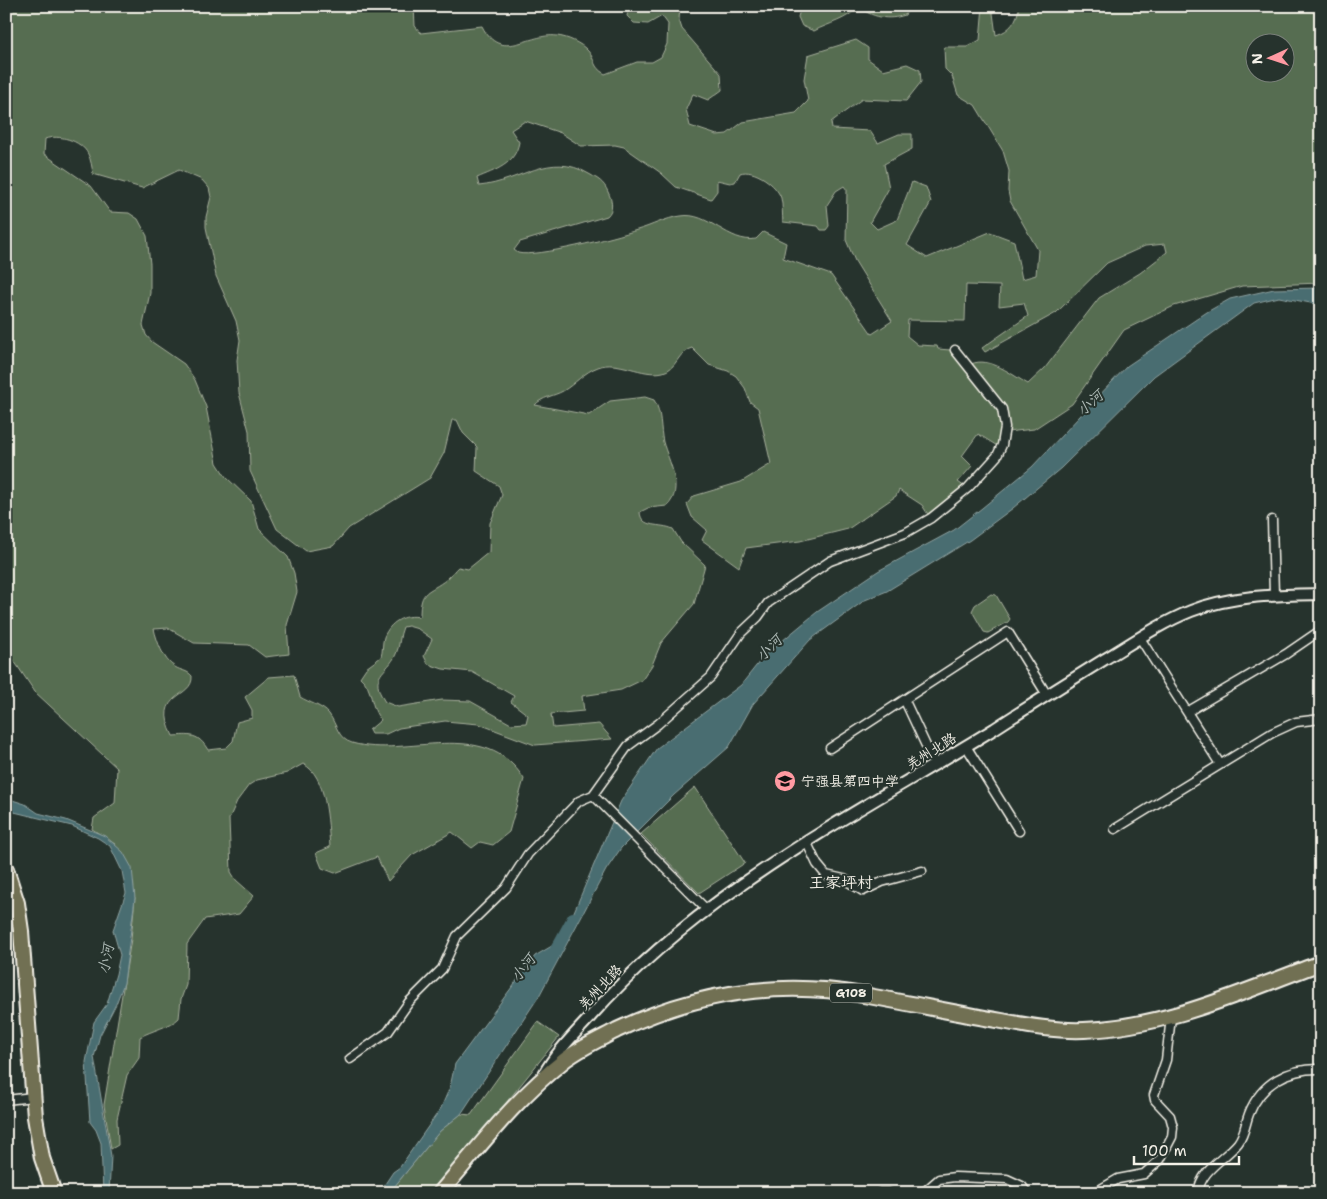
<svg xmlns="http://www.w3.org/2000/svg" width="1327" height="1199" font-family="'Shantell Sans','LXGW WenKai TC',sans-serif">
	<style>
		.green { fill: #576d51; stroke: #a6af9c; fill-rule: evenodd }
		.water { fill: #4a6d71; stroke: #8ea2a1 }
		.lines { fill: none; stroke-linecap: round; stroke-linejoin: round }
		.river { stroke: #4a6d71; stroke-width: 12 }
		.street-casing { stroke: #f4f1e8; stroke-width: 11 }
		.secondary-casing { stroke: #f4f1e8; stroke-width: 14 }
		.highway-casing { stroke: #f4f1e8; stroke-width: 18 }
		.street { stroke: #26332d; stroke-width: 8 }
		.secondary { stroke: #26332d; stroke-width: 10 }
		.highway { stroke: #716f52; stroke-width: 14 }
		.labels { text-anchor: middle; stroke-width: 4; stroke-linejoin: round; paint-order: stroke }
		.shield { fill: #26332d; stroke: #b6b8b0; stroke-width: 1 }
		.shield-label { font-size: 12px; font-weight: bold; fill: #f4f1e8 }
		.street-label { font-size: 14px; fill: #f4f1e8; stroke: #26332d }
		.poi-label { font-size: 14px; fill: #f4f1e8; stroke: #26332d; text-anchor: start }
		.water-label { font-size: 15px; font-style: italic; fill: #b0bcb8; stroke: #26332d }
		.quarter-label { font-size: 16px; fill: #f4f1e8; stroke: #26332d }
	</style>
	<rect width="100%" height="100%" fill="#26332d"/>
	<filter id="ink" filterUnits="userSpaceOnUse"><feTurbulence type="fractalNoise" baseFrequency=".02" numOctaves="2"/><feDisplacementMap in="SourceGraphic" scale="10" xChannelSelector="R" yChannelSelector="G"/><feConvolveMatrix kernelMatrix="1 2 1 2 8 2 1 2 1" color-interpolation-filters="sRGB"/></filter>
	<g filter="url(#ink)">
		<path class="green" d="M 6,6 L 414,6 L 415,26 L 421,33 L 482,26 C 501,64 529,32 557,36 C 567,37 581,43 588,51 C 596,60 592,67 605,74 L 637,62 L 652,62 L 661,57 L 667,44 L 668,24 L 662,16 L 648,24 L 634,23 L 627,16 L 629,6 L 680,6 L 679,20 L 682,29 L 721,74 L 722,90 L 708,100 L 693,94 L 686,109 L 690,126 L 717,135 L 727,134 L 743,122 L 796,113 L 808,101 L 804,79 L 808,55 L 856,40 L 868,48 L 868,59 L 883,70 L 907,64 L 920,70 L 921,82 L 906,101 L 862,99 L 831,122 L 832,129 L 870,131 L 878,143 L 899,134 L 912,134 L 912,149 L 884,164 L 889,188 L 870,222 L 877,229 L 897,220 L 912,182 L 926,187 L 931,202 L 907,245 L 927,258 L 990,232 L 1014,241 L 1022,279 L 1036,275 L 1038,250 L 1010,201 L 1008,191 L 1009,171 L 1003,151 L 975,105 L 958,95 L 952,76 L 945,69 L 944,47 L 967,47 L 980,40 L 983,6 L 992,6 L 996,35 C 1010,31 1018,20 1019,6 L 1321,6 L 1321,283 L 1242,286 L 1174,306 L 1124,330 L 1072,404 L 1034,429 L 1007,432 L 997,397 L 971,364 C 990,356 1012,375 1028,384 L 1045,368 L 1099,298 L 1140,273 L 1167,252 L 1165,244 L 1145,246 L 1107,263 L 1056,313 L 985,352 L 982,348 L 1028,316 L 1024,303 L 999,306 L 1000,286 L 966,285 L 965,321 L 908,320 L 907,336 L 918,345 L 937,346 L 938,349 L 950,350 L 997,408 L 1002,419 L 999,447 L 978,434 L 962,456 L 972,466 L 958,482 L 965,487 L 929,516 L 922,505 L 899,490 L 896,496 L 848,529 L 800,541 L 746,548 L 739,567 L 702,540 L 707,530 L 692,517 L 687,504 L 694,496 L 741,482 L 771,464 L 758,408 L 750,402 L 745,388 L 736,376 L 728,371 L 709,365 L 692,348 C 678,351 677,369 663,372 C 642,377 618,359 598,367 C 584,372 575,384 563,391 C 554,396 542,397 535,405 L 589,415 L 610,401 L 645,397 L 654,400 C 662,412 660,429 663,442 C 668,460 685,489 667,506 L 648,508 L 640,512 C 641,529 661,523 673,529 L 681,542 L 705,565 L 694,604 L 661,643 L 652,665 L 642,680 L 621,690 L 582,696 L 584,711 L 551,714 L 553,728 L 599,724 L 612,739 L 535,745 L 479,724 L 445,721 L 399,728 L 386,734 L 371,734 L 369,730 L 381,720 C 369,707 374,688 360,677 L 366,668 L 381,657 C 383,651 382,643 384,637 C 390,622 404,614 420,617 C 420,588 428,594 447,579 C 452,575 454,570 458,567 L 468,569 L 489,552 L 490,523 L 502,495 L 499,486 L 476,471 L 477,447 L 463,433 L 457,420 L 452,420 L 444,453 L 430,478 L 349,528 L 333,546 L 306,551 L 277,529 L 250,471 L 249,431 L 239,393 L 237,360 L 240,340 L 236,321 L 216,276 L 206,227 L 206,217 L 211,197 L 209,188 L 202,180 L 179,170 L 142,188 L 93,174 C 92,167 91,160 88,154 C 81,140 58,134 45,139 L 44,154 L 91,186 L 110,212 L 129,213 L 138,219 L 147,236 L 150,264 L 150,293 L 143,325 L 146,335 L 152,342 L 184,364 L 195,380 L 206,407 L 217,463 L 226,477 L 251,501 L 259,529 L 288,557 L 294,573 L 297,592 L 287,625 L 289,654 L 265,657 L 249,645 L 194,643 L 168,628 L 154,629 C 157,641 163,660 175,667 C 181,671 187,670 192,676 C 194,699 151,692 173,736 C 190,735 198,733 208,750 L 226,748 L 233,741 L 237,722 L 252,718 L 252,710 L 245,697 L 269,677 L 294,675 L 300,697 C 308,702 324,707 329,714 C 337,725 338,739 352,743 C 406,759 485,716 524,779 L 509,832 L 493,845 L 480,842 L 472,848 L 452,832 L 412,855 L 388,881 L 377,857 L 335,873 L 322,868 L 316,853 L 330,847 C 328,823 327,775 303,764 L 287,773 L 257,780 L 249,785 L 237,801 L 229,819 L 231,872 L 236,880 L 254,896 L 239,914 L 205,919 L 187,944 L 186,985 L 181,999 L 179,1018 C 172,1026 150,1031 140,1037 L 139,1058 L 127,1075 L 117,1119 L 118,1145 L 111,1149 L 104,1105 L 131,939 L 135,898 L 115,844 L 92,829 L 94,818 L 115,803 L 117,768 L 35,692 L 6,649 ZM 1254,42 L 1284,42 L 1284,72 L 1254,72 ZM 525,121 L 561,133 L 581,146 L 615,145 L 624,147 L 661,173 L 676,187 L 711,199 L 717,191 L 717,180 L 730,183 L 735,182 L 740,173 C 754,168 777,185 781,198 C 783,206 782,215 783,222 L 818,226 L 821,230 L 826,230 L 829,226 L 827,205 L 836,191 L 844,186 L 847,190 L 846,240 L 855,261 L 892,321 L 872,334 L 831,275 L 783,258 L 786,243 L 763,232 L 756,239 C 729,244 708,211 681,216 C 665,218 652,226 637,230 C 616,237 536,258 518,253 L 514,250 L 520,242 L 607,216 C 614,210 612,200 608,192 C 604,182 598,179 589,174 C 549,150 521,182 479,186 L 477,178 C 495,170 515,165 519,142 L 511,130 ZM 408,626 L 418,629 L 432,639 L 424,656 L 428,664 L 443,669 L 472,672 L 514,696 L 511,702 L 528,715 L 526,723 L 511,724 L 470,701 L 442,700 L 398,707 L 385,702 C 367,674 388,673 396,654 C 400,646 399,636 403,627 Z
			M 801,6 L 910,6 L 905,15 C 887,21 873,17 858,7 C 847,20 829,23 814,31 L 802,26 L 798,17 Z
			M 991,594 L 996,595 L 1010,619 L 1008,622 L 988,633 L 984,632 L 972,611 L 975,605 Z
			M 695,787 L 745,863 L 699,893 L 641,834 Z
			M 538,1022 L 559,1037 L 434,1193 L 389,1193 L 440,1131 L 461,1114 L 471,1115 Z"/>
		<path class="water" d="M 1321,288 L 1321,305 L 1279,297 L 1254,303 L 1154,376 L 1061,468 L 1013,508 L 970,540 L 887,591 L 865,600 L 810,640 L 753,704 L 729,747 L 674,795 L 621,848 L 606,870 L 539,996 L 461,1114 L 440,1131 L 389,1193 L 379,1193 L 393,1172 L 400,1167 L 441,1108 L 450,1087 L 455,1064 L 535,956 L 562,940 L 621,801 L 657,748 L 741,685 L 764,656 L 817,612 L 878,571 L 954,530 L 982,508 L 1032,467 L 1127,366 L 1207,312 L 1230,299 L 1274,289 Z
			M 6,798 L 25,804 L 38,813 L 66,820 L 105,836 L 123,852 L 132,868 L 135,898 L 124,983 L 116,1004 L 100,1035 L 94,1057 L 111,1156 L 109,1193 L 103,1193 L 101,1143 L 96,1130 L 90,1122 L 86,1062 L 94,1022 L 107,1004 L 116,974 L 120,955 L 113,930 L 126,893 L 122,871 L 110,846 L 98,838 L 72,826 L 6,810 Z"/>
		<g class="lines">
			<path class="river" d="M 553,955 L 573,918"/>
			<g class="street-casing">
				<path id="street" d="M 1272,520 L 1274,595
					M 1140,638 L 1220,764
					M 905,701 L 935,765
					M 1187,712 L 1286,654 L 1321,630
					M 966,746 L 1019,831
					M 830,748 L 1008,632 L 1047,695
					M 593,795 L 706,909
					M 1115,829 L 1272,733 L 1296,722 L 1321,719
					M 807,843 L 817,864 L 826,875 L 844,879 L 863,891 L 882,882 L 922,871
					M 350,1059 L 388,1032 L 409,1002 L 442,969 L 457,936 L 506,888 L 528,854 L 579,801 L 593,795 L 628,746 L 658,724 L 711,677 L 741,633 L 758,617 L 768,603 L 830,561 L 905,533 L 931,518 L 968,488 L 997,456 L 1002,445 L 1005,427 L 1002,409 L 955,350
					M 6,1100 L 33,1097
					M 880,1193 L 889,1193
					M 923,1193 L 939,1179 L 955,1177 L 1007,1179 L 1022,1186 L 1027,1193
					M 1094,1193 L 1118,1179 L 1144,1174 L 1160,1160 L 1172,1137 L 1173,1127 L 1170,1116 L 1155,1100 L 1154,1095 L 1166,1060 L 1171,1017
					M 1198,1193 C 1200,1170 1225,1159 1238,1143 C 1245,1134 1245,1124 1249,1114 C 1261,1083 1288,1068 1321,1069"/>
			</g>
			<g class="secondary-casing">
				<path id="secondary" d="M 544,1074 C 556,1052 574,1035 591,1016 C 701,891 854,815 994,729 C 1031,705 1068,682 1105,659 C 1133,642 1161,623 1191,611 C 1232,595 1278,595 1321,594"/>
			</g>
			<g class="highway-casing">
				<path id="highway" d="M 6,869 L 17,903 L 21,931 L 35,1117 L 42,1158 L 54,1193
					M 440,1193 C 480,1146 517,1097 566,1059 C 582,1047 600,1039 617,1030 C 695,993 778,980 863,995 C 909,1003 955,1013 1002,1021 C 1028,1026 1056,1031 1084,1030 C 1168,1027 1243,991 1321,963"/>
			</g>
			<use href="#street" class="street"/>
			<use href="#secondary" class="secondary"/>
			<use href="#highway" class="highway"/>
		</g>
	</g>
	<defs>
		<g id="school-disc" transform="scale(1.125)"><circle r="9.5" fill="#ff9aa2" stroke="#26332d"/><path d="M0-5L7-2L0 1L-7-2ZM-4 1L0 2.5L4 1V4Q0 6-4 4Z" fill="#111"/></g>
	</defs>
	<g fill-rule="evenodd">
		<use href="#school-disc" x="785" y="781"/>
	</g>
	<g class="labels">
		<rect class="shield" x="830" y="983.5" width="42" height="19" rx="4"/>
		<g class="shield-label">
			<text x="851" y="997">G108</text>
		</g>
		<g class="street-label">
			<text transform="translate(931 751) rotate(-32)" y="5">羌州北路</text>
			<text transform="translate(600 987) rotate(-47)" y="5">羌州北路</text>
		</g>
		<g class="poi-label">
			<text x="801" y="786">宁强县第四中学</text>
		</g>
		<g class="water-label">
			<text transform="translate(1090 403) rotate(-42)" y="5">小河</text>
			<text transform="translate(769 648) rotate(-45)" y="5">小河</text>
			<text transform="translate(106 959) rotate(-80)" y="5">小河</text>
			<text transform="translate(523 968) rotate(-52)" y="5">小河</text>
		</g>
		<g class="quarter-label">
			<text x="841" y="888">王家坪村</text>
		</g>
	</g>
	<rect width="1327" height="1199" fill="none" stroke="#26332d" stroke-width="25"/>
	<rect x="12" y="12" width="1302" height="1174" fill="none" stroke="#f4f1e8" stroke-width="2" filter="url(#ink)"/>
	<g transform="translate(1270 58) rotate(267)"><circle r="24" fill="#26332d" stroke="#787f78"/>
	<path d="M0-4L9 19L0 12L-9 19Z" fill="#ff9aa2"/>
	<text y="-8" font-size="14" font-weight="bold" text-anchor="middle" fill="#f4f1e8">N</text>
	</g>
	<path d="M1134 1156v8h105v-8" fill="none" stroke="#f4f1e8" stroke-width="2.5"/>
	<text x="1142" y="1156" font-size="15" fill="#f4f1e8" stroke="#26332d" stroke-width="4" paint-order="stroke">100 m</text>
</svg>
